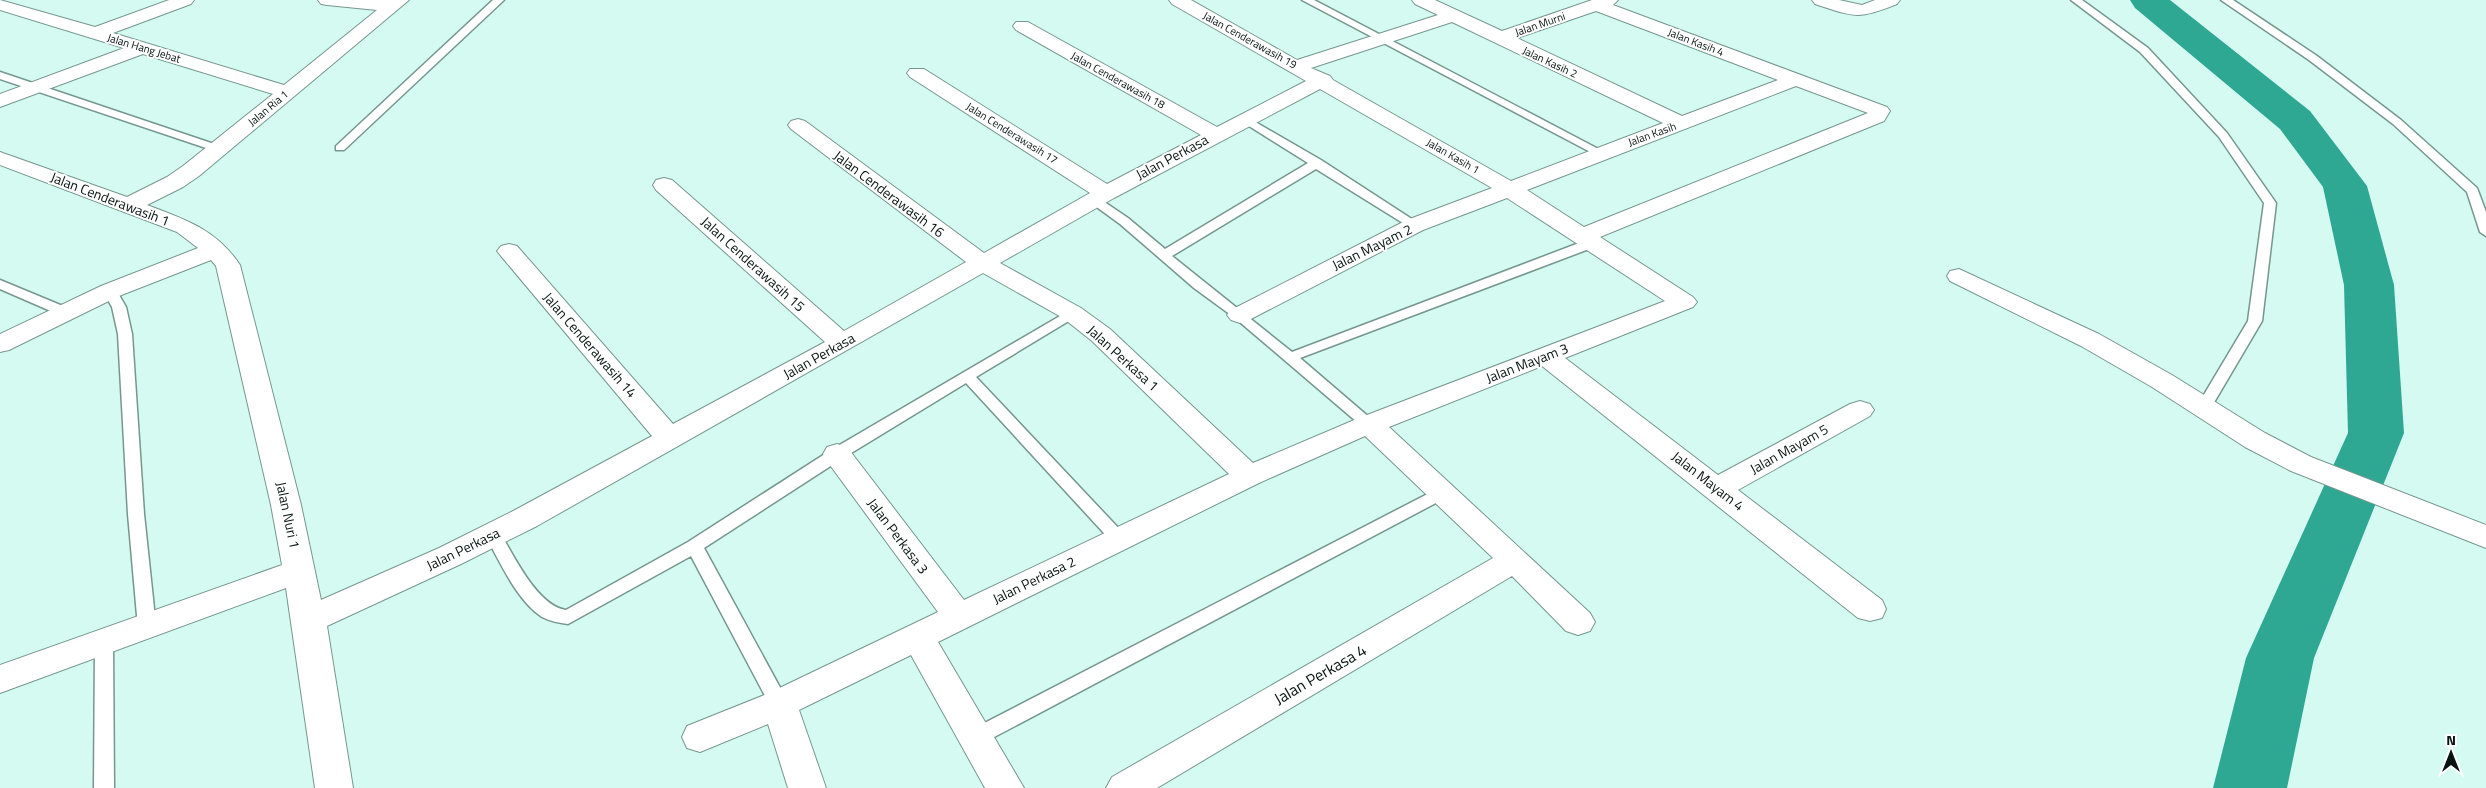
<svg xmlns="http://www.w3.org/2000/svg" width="2486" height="788" font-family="'Titillium Web',sans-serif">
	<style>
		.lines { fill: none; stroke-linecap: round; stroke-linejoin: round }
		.river { fill: #2ea893; fill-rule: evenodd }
		.service-casing { stroke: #76978f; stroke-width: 3 }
		.minor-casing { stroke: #76978f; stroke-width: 2 }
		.service { fill: #fff; fill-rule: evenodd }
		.minor { fill: #fff; fill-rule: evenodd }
		.labels { text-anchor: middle; stroke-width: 4; stroke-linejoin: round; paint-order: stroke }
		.far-street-label { font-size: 11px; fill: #061310; stroke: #fefefe }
		.street-label { font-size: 14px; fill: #061310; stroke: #fefefe }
		.near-street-label { font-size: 16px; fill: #061310; stroke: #fefefe }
	</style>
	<rect width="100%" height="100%" fill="#d5faf1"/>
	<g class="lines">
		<path class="river" d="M 2130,0 L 2170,0 L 2310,111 L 2367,186 L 2394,285 L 2404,433 L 2314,658 L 2287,788 L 2213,788 L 2246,658 L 2348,433 L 2344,285 L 2323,187 L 2280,129 L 2135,8 Z"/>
		<g class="service-casing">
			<path id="service" d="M 493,0 L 504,0 L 344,150 L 336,150 L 336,146 Z
				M 1302,0 L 1314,0 L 1606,153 L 1600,157 L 1596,155 Z
				M 2071,0 L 2082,0 L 2148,48 L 2227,133 L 2276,203 L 2262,321 L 2209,411 L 2199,411 L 2196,408 L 2248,321 L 2264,203 L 2219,137 L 2140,52 Z
				M 2221,0 L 2233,0 L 2317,56 L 2401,120 L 2477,188 L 2486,212 L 2486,236 L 2480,232 L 2467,192 L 2393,124 L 2309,60 Z
				M 0,72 L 223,147 L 225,149 L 223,151 L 215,151 L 0,79 Z
				M 1245,116 L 1321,160 L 1421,225 L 1419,228 L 1411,228 L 1316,169 L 1172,256 L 1292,352 L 1587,240 L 1597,240 L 1598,243 L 1597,246 L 1300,358 L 1377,424 L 1369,429 L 1364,428 L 1235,318 L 1194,288 L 1120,224 L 1087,200 L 1093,196 L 1097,197 L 1128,218 L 1165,249 L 1308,163 L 1241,121 L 1241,117 Z
				M 0,280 L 70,309 L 72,312 L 65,316 L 60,315 L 0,289 Z
				M 110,287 L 115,288 L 126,307 L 132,334 L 144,514 L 156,627 L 153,632 L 147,634 L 141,632 L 138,627 L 128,514 L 118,334 L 112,307 L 103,291 Z
				M 1072,309 L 1079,313 L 1077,316 L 976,377 L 1125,535 L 1127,539 L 1125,543 L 1119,545 L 1113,543 L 966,383 L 843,458 L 704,548 L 789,704 L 786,709 L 779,712 L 772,709 L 691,556 L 568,624 C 559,623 550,621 542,617 C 516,600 500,561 485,535 L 487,531 L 493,529 L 499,531 C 513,554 537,606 566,610 L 688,542 L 831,450 Z
				M 1443,486 L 1449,488 L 1451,492 L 1449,496 L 981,744 L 974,746 L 967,744 L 964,738 L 967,732 Z
				M 104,636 L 110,638 L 113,643 L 114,788 L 94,788 L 95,643 L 98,638 Z"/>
		</g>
		<g class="minor-casing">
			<path id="minor" d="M 0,0 L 95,27 L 169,0 L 194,0 L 191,4 L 113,33 L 284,85 L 377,10 L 327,5 L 321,4 L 318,0 L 409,0 L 199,176 L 183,187 L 147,205 C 186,220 216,229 240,265 L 301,505 L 321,600 L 439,548 L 515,510 L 652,436 L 501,256 L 497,251 L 501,246 L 509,244 L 517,246 L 673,424 L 825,342 L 656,190 L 653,185 L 656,180 L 664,178 L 672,180 L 844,331 L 966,262 L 791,129 L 788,125 L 791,121 L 798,119 L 805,121 L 984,253 L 1090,193 L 910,77 L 907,73 L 910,69 L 924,69 L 1107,184 L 1201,135 L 1016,30 L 1013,26 L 1016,22 L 1028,22 L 1217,127 L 1306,81 L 1172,4 L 1169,0 L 1191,0 L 1297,60 L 1438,15 L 1415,4 L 1412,0 L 1435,0 L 1502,31 L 1592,0 L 1618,0 L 1613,5 L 1887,107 L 1890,111 L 1884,121 L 1600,237 L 1693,297 L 1697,302 L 1693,307 L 1565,358 L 1718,475 L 1850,404 L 1860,401 L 1870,404 L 1874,410 L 1870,416 L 1738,490 L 1882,600 L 1886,609 L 1882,618 L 1870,621 L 1858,618 L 1542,366 L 1389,427 L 1590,613 L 1595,622 L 1590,631 L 1578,635 L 1566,631 L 1512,576 L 1157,788 L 1106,788 L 1112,777 L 1493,558 L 1365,436 L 1259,483 L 938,642 L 1024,788 L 985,788 L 911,655 L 799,710 L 826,788 L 788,788 L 768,724 L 700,752 L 687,748 L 682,737 L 687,726 L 767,694 L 938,612 L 827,461 L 823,454 L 827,447 L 837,444 L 847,447 L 964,600 L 1229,474 L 1092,341 L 1063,318 L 983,273 L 537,526 L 461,564 L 327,626 L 353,788 L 315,788 L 286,588 L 0,693 L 0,665 L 282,565 L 271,505 L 216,266 L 211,260 L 119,296 L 9,350 L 0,352 L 0,334 L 101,286 L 198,248 L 177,232 L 0,165 L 0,152 L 127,197 L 167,177 L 183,166 L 273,94 L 143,54 L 0,107 L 0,94 L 124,48 L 0,10 ZM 1596,11 L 1778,80 L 1682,116 L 1517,38 ZM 1452,22 L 1663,123 L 1511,181 L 1333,80 L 1330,76 L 1311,68 ZM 1796,86 L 1868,113 L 1584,227 L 1527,190 ZM 1320,89 L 1492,188 L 1407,220 L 1231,310 L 1227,315 L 1231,320 L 1240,323 L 1249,320 L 1423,230 L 1507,198 L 1665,301 L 1359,418 L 1253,463 L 1110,329 L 1081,308 L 1000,263 L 1114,198 Z
				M 1812,0 L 1839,0 L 1862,5 L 1875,0 L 1900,0 L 1897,4 C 1857,20 1855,17 1815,4 Z
				M 1959,269 L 2099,334 L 2172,375 L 2265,433 L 2311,457 L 2486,525 L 2486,548 L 2291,471 L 2245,447 L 2152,387 L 2081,346 L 1950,281 L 1947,276 L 1950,271 Z"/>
		</g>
		<use href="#service" class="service"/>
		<use href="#minor" class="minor"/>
	</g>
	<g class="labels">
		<g class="far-street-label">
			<text transform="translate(1540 24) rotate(-19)" y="4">Jalan Murni</text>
			<text transform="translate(1250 40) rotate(29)" y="4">Jalan Cenderawasih 19</text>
			<text transform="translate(1696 42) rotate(21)" y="4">Jalan Kasih 4</text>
			<text transform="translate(144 48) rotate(17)" y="4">Jalan Hang Jebat</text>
			<text transform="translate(1550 62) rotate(25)" y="4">Jalan Kasih 2</text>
			<text transform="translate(1118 80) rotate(29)" y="4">Jalan Cenderawasih 18</text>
			<text transform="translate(268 108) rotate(-40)" y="4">Jalan Ria 1</text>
			<text transform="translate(1012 133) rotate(32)" y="4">Jalan Cenderawasih 17</text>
			<text transform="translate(1652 134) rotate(-20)" y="4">Jalan Kasih</text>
			<text transform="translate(1453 156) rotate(30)" y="4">Jalan Kasih 1</text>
		</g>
		<g class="street-label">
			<text transform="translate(1172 157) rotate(-28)" y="5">Jalan Perkasa</text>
			<text transform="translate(889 194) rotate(37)" y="5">Jalan Cenderawasih 16</text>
			<text transform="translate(110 199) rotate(21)" y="5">Jalan Cenderawasih 1</text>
			<text transform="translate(1372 247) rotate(-26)" y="5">Jalan Mayam 2</text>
			<text transform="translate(753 264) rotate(42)" y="5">Jalan Cenderawasih 15</text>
			<text transform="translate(590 345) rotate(49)" y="5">Jalan Cenderawasih 14</text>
			<text transform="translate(819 356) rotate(-29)" y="5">Jalan Perkasa</text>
			<text transform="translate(1123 358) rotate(42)" y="5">Jalan Perkasa 1</text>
			<text transform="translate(1527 363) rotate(-21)" y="5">Jalan Mayam 3</text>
			<text transform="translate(1789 449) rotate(-29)" y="5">Jalan Mayam 5</text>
			<text transform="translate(1708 481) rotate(38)" y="5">Jalan Mayam 4</text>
			<text transform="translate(288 515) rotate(78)" y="5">Jalan Nuri 1</text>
			<text transform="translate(898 536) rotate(53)" y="5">Jalan Perkasa 3</text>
			<text transform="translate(463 549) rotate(-26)" y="5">Jalan Perkasa</text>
			<text transform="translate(1034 580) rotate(-26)" y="5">Jalan Perkasa 2</text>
		</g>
		<g class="near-street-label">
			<text transform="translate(1320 674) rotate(-30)" y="6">Jalan Perkasa 4</text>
		</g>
	</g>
	<g transform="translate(2451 753)" stroke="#fefefe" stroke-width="4" paint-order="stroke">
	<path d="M0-4L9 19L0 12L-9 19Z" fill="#061310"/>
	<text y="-8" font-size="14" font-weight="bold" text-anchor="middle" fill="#061310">N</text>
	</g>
</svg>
